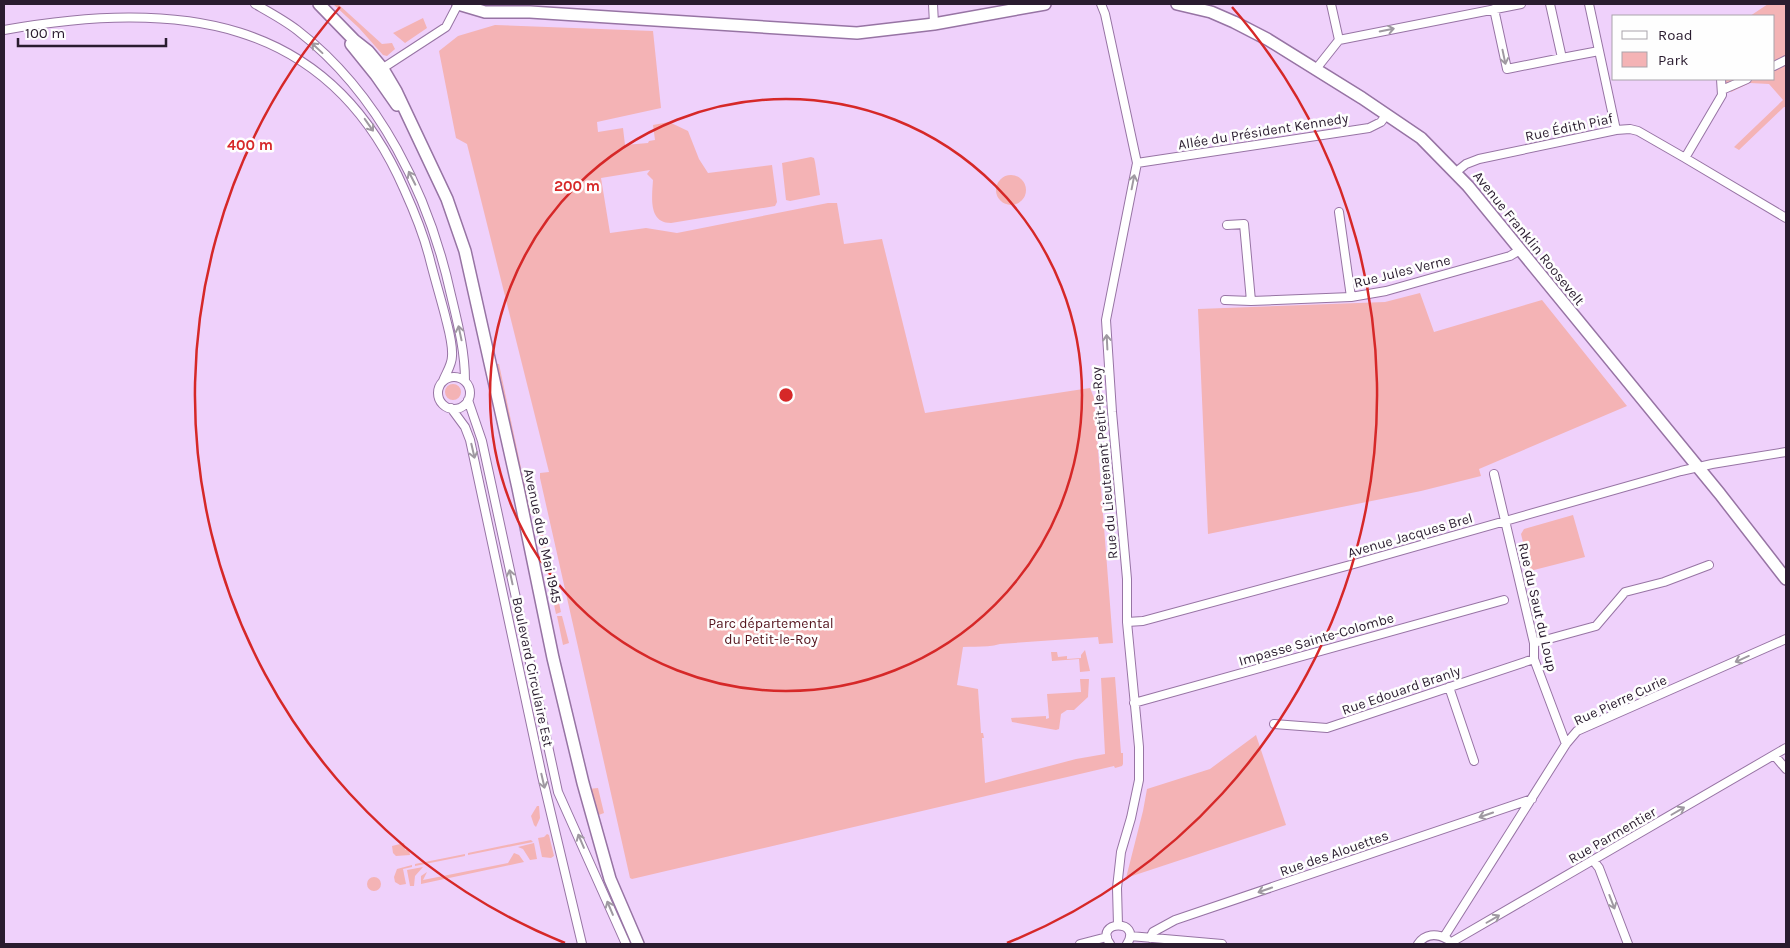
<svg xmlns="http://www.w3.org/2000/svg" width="1790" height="948" font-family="Karla,sans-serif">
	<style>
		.green { fill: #f4b3b5 }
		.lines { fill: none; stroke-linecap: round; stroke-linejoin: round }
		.street-casing { stroke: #9774a4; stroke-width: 10 }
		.secondary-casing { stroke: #9774a4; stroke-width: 14 }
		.street { stroke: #fff; stroke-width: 8 }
		.secondary { stroke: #fff; stroke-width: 11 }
		.oneway { stroke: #9f99a1 }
		.ring { fill: none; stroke: #d62828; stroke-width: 2.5 }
		.labels { text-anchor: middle; stroke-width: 5; stroke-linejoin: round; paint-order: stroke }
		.street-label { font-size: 14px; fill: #2a1c2f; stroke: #fefefe }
		.park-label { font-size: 14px; fill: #53131c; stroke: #fefefe }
		.centre { fill: #d62828; stroke: #fefefe; stroke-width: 2.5 }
		.ring-label { font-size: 15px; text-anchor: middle; font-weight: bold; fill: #d62828; stroke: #fefefe; stroke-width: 5; stroke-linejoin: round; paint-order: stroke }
	</style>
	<rect width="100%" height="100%" fill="#efd1fb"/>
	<path class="green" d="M 333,4 L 338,4 L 382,44 L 392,43 L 395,49 L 387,56 L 383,55 L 359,28 Z
		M 1768,4 L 1786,4 L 1786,107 L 1784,107 L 1739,150 L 1734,147 L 1783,100 L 1769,84 L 1750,83 L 1731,92 L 1728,84 L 1724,83 L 1725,79 L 1774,79 L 1774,16 L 1750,16 Z
		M 423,18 L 427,28 L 405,43 L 393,33 Z
		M 495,25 L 653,31 L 661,108 L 597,122 L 598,132 L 623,128 L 625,145 L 648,143 L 649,141 L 655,140 L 653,125 L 669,122 L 688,131 L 699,159 L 708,173 L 772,165 L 777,202 L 775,206 L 671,223 C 648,223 652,197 653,180 L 647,174 L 650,170 L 601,178 L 610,233 L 646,228 L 677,233 L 828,203 L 837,203 L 844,244 L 882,239 L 925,413 L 1090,388 L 1094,398 L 1113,643 L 1099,644 L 1098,637 L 1000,644 C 988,648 975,646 963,647 L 957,685 L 978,689 L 981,733 L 983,733 L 984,738 L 982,738 L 985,783 L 1076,759 L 1105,754 L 1101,678 L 1115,677 L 1121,753 L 1123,753 L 1123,764 L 1122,766 L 1115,768 L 1114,766 L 632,879 L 630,878 L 540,478 L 540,473 L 549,472 L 467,144 L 456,138 L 439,51 L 458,36 Z
		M 811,157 L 814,158 L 815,162 L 820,195 L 790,201 L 786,200 L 782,163 Z
		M996 190a15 15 0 1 1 30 0a15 15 0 1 1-30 0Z
		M 1420,293 L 1434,332 L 1542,300 L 1627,406 L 1479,469 L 1481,476 L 1421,491 L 1208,534 L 1198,309 L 1385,302 Z
		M 496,364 L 499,364 L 531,515 L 528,515 Z
		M445 392a8 8 0 1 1 16 0a8 8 0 1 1-16 0Z
		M 1573,515 L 1585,557 L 1530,571 L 1521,534 L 1524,529 Z
		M 537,525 L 541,525 L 547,552 L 543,553 Z
		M 548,555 L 554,582 L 550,584 L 544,556 Z
		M 555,585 L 561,612 L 556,614 L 550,586 Z
		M 557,616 L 562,616 L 569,643 L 563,645 Z
		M 1085,650 L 1090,671 L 1080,672 L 1079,659 L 1052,661 L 1051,652 L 1057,652 L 1058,657 L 1067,656 L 1067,659 L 1081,658 L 1081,655 Z
		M 1080,679 L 1089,679 L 1088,697 L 1074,710 L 1067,710 L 1061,714 L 1059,729 L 1056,730 L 1012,722 L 1011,718 L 1046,716 L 1046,719 L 1049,718 L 1047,694 L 1081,692 Z
		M 1256,735 L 1286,825 L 1126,878 L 1143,811 L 1147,789 L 1210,769 Z
		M 598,788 L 604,813 L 596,816 L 588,789 Z
		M 537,806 L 539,806 L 540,818 L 536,827 L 534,825 L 531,816 Z
		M 547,834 L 549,835 L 554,856 L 551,858 L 542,857 L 538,838 L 544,837 Z
		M 531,840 L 533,842 L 468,855 L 468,853 Z
		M 404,843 L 405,850 L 409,849 L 410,855 L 396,856 L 393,853 L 392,846 Z
		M 534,843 L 537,859 L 530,860 L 523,849 L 518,847 Z
		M 514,853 L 519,855 L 524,862 L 421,884 L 421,876 L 427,872 L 423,880 L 508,863 Z
		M 465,854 L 465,856 L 415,866 L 415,864 Z
		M 412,865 L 412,867 L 403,869 L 406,884 L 400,885 L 395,882 L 394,877 L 397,869 Z
		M 423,867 L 415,876 L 414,886 L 410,886 L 407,870 Z
		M367 884a7 7 0 1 1 14 0a7 7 0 1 1-14 0Z"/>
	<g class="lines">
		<g class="street-casing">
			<path id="street" d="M 255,4 C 269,12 284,20 297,30 C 380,94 429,195 451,295 C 458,324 465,351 465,381
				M 933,4 L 934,24
				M 1101,4 L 1105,14 L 1137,163 L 1106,320 L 1112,412 L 1127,579 L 1127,622 L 1139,747 L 1139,780 L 1131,818 L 1121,852 L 1117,888 L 1118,925
				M 1550,4 L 1562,58 L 1599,51
				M 1589,4 L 1616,130
				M 1494,9 L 1507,69 L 1562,58
				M 4,30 C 176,0 328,14 404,189 C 414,211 423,233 429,256 C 434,276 440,296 445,315 C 448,328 453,343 452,356 C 452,365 446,373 443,381
				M 1339,40 L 1521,4
				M 1774,66 L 1786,60
				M 1316,69 L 1339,40 L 1331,4
				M 380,70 L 446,27 L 458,4
				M 1722,90 L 1747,79
				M 1685,158 L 1786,218
				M 1137,163 L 1369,128 L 1381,122 L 1387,114
				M 1456,172 L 1466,164 L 1479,159 L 1616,130 L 1630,129 L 1638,131 L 1685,158 L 1722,95 L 1721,79
				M 1339,212 L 1351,297
				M 1227,225 L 1244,224 L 1251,301
				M 1225,300 L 1251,301 L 1351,297 L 1386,291 L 1510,256 L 1520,250
				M438 393a16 16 0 1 1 32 0a16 16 0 1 1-32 0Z
				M 468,400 L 482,441 L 558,792 L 626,944
				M 451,408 L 465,427 L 470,440 L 542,776 L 582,944
				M 1494,474 L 1534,643 L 1534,659 L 1566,744
				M 1127,622 L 1143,621 L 1354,564 L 1681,471 L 1712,464 L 1786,452
				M 1534,643 L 1596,626 L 1625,592 L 1664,582 L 1709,565
				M 1449,687 L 1474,761
				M 1134,703 L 1504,600
				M 1274,724 L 1327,728 L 1534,659
				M 1774,755 L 1786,769
				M 1593,860 L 1599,868 L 1628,944
				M 1130,936 L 1222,944
				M 1444,937 L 1566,744 L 1577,731 L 1786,639
				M 1150,938 L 1153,932 L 1175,920 L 1532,799
				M 1450,943 L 1786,748
				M 1080,944 L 1107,937
				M 1110,944 C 1093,920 1143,919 1127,944
				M 1418,944 C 1425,934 1436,933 1447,939"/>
		</g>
		<g class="secondary-casing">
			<path id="secondary" d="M 319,4 L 354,40 L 368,51 L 383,69 L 396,91 L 447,199 L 465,251 L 518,488 L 553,658 L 583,783 L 610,879 L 638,944
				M 458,4 L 485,12 L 530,12 L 857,33 L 934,24 L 1045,4
				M 1177,4 L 1211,12 L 1234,22 L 1267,39 L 1362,98 L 1421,138 L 1468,186 L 1720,494 L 1786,579
				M 351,44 L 376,75 L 397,105"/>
		</g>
		<use href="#street" class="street"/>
		<use href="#secondary" class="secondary"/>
	</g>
	<defs><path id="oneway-shaft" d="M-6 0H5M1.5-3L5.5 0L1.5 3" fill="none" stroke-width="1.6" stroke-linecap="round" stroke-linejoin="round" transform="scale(1.25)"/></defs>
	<g class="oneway">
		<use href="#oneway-shaft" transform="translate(1387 30) rotate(-11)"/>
		<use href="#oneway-shaft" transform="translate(317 48) rotate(-137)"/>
		<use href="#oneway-shaft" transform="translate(1504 57) rotate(78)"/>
		<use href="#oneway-shaft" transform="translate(369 125) rotate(55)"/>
		<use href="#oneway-shaft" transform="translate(412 178) rotate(-117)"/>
		<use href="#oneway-shaft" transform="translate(1133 182) rotate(-79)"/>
		<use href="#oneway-shaft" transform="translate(460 333) rotate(-102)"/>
		<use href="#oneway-shaft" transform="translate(1107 342) rotate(-93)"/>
		<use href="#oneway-shaft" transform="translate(473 451) rotate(77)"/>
		<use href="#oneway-shaft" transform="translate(511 577) rotate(-102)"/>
		<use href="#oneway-shaft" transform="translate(1742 659) rotate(156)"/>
		<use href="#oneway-shaft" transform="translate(543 781) rotate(77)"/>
		<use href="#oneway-shaft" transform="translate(1678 811) rotate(-30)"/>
		<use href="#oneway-shaft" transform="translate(1486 815) rotate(161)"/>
		<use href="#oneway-shaft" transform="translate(581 841) rotate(-113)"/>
		<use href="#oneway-shaft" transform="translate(1265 890) rotate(161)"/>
		<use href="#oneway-shaft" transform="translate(1612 902) rotate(69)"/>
		<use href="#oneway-shaft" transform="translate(610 908) rotate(-113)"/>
		<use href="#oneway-shaft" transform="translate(1493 919) rotate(-30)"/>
	</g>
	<g class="ring">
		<circle cx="786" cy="395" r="296"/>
		<path d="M565 943A591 591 0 0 1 340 7M1232 7A591 591 0 0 1 1007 943"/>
	</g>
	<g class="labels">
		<g class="street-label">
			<text transform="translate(1569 127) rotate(-12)" y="5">Rue Édith Piaf</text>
			<text transform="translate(1263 131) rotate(-9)" y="5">Allée du Président Kennedy</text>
			<text transform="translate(1529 238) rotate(51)" y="5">Avenue Franklin Roosevelt</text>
			<text transform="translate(1402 271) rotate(-14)" y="5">Rue Jules Verne</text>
			<text transform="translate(1104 463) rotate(-95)" y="5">Rue du Lieutenant Petit-le-Roy</text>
			<text transform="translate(1410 535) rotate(-16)" y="5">Avenue Jacques Brel</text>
			<text transform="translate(543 536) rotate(78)" y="5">Avenue du 8 Mai 1945</text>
			<text transform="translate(1538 607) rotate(77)" y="5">Rue du Saut du Loup</text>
			<text transform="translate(1316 639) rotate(-16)" y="5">Impasse Sainte-Colombe</text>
			<text transform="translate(533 672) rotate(78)" y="5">Boulevard Circulaire Est</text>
			<text transform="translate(1401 690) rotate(-19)" y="5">Rue Edouard Branly</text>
			<text transform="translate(1620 700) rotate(-25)" y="5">Rue Pierre Curie</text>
			<text transform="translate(1612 835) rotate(-30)" y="5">Rue Parmentier</text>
			<text transform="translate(1334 853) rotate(-19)" y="5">Rue des Alouettes</text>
		</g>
		<g class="park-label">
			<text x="771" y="628">Parc départemental<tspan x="771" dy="16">du Petit-le-Roy</tspan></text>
		</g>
	</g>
	<circle cx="786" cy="395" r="8" class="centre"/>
	<g class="ring-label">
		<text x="250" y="150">400 m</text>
		<text x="577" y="191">200 m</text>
	</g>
	<rect width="1790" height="948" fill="none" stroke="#2a1c2f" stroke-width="10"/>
	<rect x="1612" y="15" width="162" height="65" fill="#fefefe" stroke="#a9a4ab"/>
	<rect x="1622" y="31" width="25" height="8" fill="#ffffff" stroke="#a9a4ab"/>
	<text x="1658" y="40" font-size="15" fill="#2a1c2f">Road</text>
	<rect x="1622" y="52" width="25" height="15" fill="#f4b3b5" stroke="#a9a4ab"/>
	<text x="1658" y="65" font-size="15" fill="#2a1c2f">Park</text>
	<path d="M18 38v8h148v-8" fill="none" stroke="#2a1c2f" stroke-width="2.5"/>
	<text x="25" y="38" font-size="15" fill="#2a1c2f" stroke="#fefefe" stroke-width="4" paint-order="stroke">100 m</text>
</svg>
